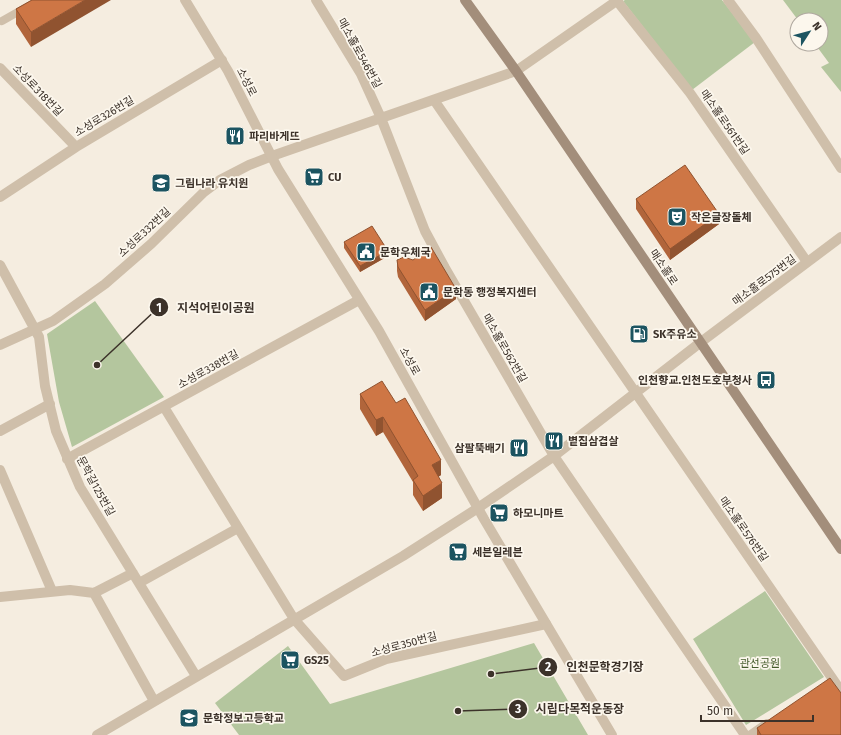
<svg xmlns="http://www.w3.org/2000/svg" width="841" height="735" font-family="'Fira Sans','Noto Sans KR',sans-serif">
	<style>
		.green { fill: #b4c69e }
		.lines { fill: none; stroke-linecap: round; stroke-linejoin: round }
		.service { stroke: #cfbfaa; stroke-width: 8 }
		.minor { stroke: #cfbfaa; stroke-width: 10 }
		.tertiary { stroke: #cfbfaa; stroke-width: 10 }
		.secondary { stroke: #a38e7b; stroke-width: 10 }
		.wall { fill: #b1653b }
		.shaded-wall { fill: #905330 }
		.building { fill: #ce7645; stroke: #905330 }
		.labels { text-anchor: middle; stroke-width: 3.5; stroke-linejoin: round; paint-order: stroke }
		.street-label { font-size: 11px; fill: #3c322a; stroke: #fcf7ed }
		.poi-label { font-size: 11px; font-weight: bold; fill: #3c322a; stroke: #fcf7ed; text-anchor: start }
		.park-label { font-size: 11px; fill: #455c2c; stroke: #fcf7ed }
		.leader { fill: none; stroke: #3c322a; stroke-width: 1.5 }
		.callout-dot { fill: #3c322a; stroke: #fcf7ed; stroke-width: 1.5 }
		.mark-label { font-size: 12px; text-anchor: middle; font-weight: bold; fill: #fff }
		.callout-label { font-size: 12px; text-anchor: middle; font-weight: bold; fill: #3c322a; stroke: #fcf7ed; stroke-width: 3.5; stroke-linejoin: round; paint-order: stroke }
	</style>
	<rect width="100%" height="100%" fill="#f5ede0"/>
	<path class="green" d="M 625,0 L 722,0 L 755,42 L 692,90 L 623,1 Z
		M 783,0 L 841,0 L 841,92 L 821,67 L 829,63 L 815,44 L 821,44 L 821,20 L 798,20 Z
		M 95,301 L 164,397 L 72,447 L 59,402 L 47,334 Z
		M 765,591 L 824,677 L 746,725 L 693,639 Z
		M 534,643 L 588,735 L 239,735 L 215,703 L 288,646 L 330,704 Z"/>
	<g class="lines">
		<path class="service" d="M 2,21 L 39,0"/>
		<path class="minor" d="M 316,0 L 361,74 L 381,118 L 425,231 L 445,268 L 554,456 L 745,735
			M 728,0 L 756,38 L 841,168
			M 617,1 L 690,93 L 807,262
			M 0,68 L 76,147
			M 434,100 L 841,691
			M 0,197 L 76,147 L 222,60
			M 0,265 L 39,337 L 45,386 L 56,431 L 80,487 L 196,676
			M 0,345 L 53,321 L 105,284 L 151,244 L 204,192 L 220,180 L 249,165 L 272,156 L 516,71 L 618,0
			M 164,407 L 294,619 L 344,676 L 386,659 L 546,624
			M 0,431 L 50,404
			M 67,459 L 359,300
			M 0,470 L 52,591
			M 139,583 L 238,528
			M 94,593 L 154,701
			M 0,597 L 70,590 L 94,593 L 133,573
			M 97,735 L 403,556 L 478,508 L 554,456 L 701,342 L 841,237
			M 751,735 L 767,724"/>
		<path class="tertiary" d="M 185,0 L 228,71 L 278,169 L 379,331 L 484,519 L 612,735"/>
		<path class="secondary" d="M 465,0 L 516,71 L 841,549"/>
	</g>
	<path class="wall" d="M 32,0 L 31,47 L 16,24 L 16,9 Z
		M 636,199 L 719,224 L 670,260 L 636,209 Z
		M 344,242 L 388,256 L 360,272 L 344,248 Z
		M 397,260 L 456,299 L 425,321 L 398,277 L 397,271 Z
		M 360,394 L 396,403 L 441,475 L 438,477 L 442,498 L 423,511 L 413,495 L 413,482 L 383,432 L 376,436 L 360,409 Z
		M 757,728 L 841,735 L 757,735 Z"/>
	<path class="shaded-wall" d="M 85,0 L 111,0 L 31,47 L 31,32 Z
		M 719,214 L 719,224 L 670,260 L 670,249 Z
		M 388,251 L 388,256 L 360,272 L 360,266 Z
		M 456,289 L 456,299 L 425,321 L 425,310 Z
		M 383,417 L 383,432 L 376,436 L 376,420 Z
		M 441,460 L 441,475 L 432,481 L 432,465 Z
		M 442,483 L 442,498 L 423,511 L 423,496 Z"/>
	<path class="building" d="M 32,0 L 85,0 L 31,32 L 16,9 Z
		M 685,165 L 719,214 L 670,249 L 636,199 Z
		M 372,226 L 388,251 L 360,266 L 344,242 Z
		M 431,247 L 456,289 L 425,310 L 398,267 L 397,260 L 404,257 L 413,260 Z
		M 382,381 L 396,403 L 405,398 L 441,460 L 432,465 L 442,483 L 423,496 L 413,480 L 418,476 L 383,417 L 376,420 L 360,394 Z
		M 830,678 L 841,693 L 841,735 L 761,735 L 757,728 Z"/>
	<defs>
		<g id="restaurant-square" transform="scale(1)"><rect x="-9" y="-9" width="18" height="18" rx="4" fill="#1c5461" stroke="#fcf7ed"/><path d="M-5-6h1v4h1v-4h1v4h1v-4h1v5L-1.5 .5V6h-2V.5L-5-1ZM5-6V6H3V1.5H1.5Q1.5-4 5-6Z" fill="#fff"/></g>
		<g id="supermarket-square" transform="scale(1)"><rect x="-9" y="-9" width="18" height="18" rx="4" fill="#1c5461" stroke="#fcf7ed"/><path d="M-6-5.5h2.5l.6 2H6L4.5 2H-2.5L-4.4-4H-6ZM-1.5 3.2a1.3 1.3 0 1 0 .1 0ZM3 3.2a1.3 1.3 0 1 0 .1 0Z" fill="#fff"/></g>
		<g id="school-square" transform="scale(1)"><rect x="-9" y="-9" width="18" height="18" rx="4" fill="#1c5461" stroke="#fcf7ed"/><path d="M0-5L7-2L0 1L-7-2ZM-4 1L0 2.5L4 1V4Q0 6-4 4Z" fill="#fff"/></g>
		<g id="theatre-square" transform="scale(1)"><rect x="-9" y="-9" width="18" height="18" rx="4" fill="#1c5461" stroke="#fcf7ed"/><path d="M-5-5.5Q0-4 5-5.5V0Q5 5 0 6Q-5 5-5 0ZM-3.3-2.5H-1v1.5H-3.3ZM1-2.5H3.3v1.5H1ZM-2.8 1Q0 5.5 2.8 1Z" fill="#fff"/></g>
		<g id="civic-square" transform="scale(1)"><rect x="-9" y="-9" width="18" height="18" rx="4" fill="#1c5461" stroke="#fcf7ed"/><path d="M-.6-6.5H3V-4.5H.6V-3L4-1V1h2V6H-6V1h2V-1L-.6-3ZM-1.2 2.5V6h2.4V2.5Z" fill="#fff"/></g>
		<g id="fuel-square" transform="scale(1)"><rect x="-9" y="-9" width="18" height="18" rx="4" fill="#1c5461" stroke="#fcf7ed"/><path d="M-5.5-6h7V0h2V4h1.3V-2.5L3-4.5l.8-.8L6-3V5H2.5V1h-1V6h-7ZM-4.2-4.7v3.2H.2V-4.7Z" fill="#fff"/></g>
		<g id="bus-square" transform="scale(1)"><rect x="-9" y="-9" width="18" height="18" rx="4" fill="#1c5461" stroke="#fcf7ed"/><path d="M-5-6H5V4H4V6H2V4H-2V6H-4V4H-5ZM-3.5-4V0h7V-4ZM-3.5 1.2v1.5H-2V1.2ZM2 1.2v1.5H3.5V1.2Z" fill="#fff"/></g>
	</defs>
	<g fill-rule="evenodd">
		<use href="#restaurant-square" x="235" y="136"/>
		<use href="#supermarket-square" x="314" y="177"/>
		<use href="#school-square" x="161" y="183"/>
		<use href="#theatre-square" x="677" y="217"/>
		<use href="#civic-square" x="366" y="252"/>
		<use href="#civic-square" x="429" y="292"/>
		<use href="#fuel-square" x="639" y="334"/>
		<use href="#bus-square" x="766" y="380"/>
		<use href="#restaurant-square" x="554" y="441"/>
		<use href="#restaurant-square" x="519" y="448"/>
		<use href="#supermarket-square" x="499" y="513"/>
		<use href="#supermarket-square" x="458" y="552"/>
		<use href="#supermarket-square" x="290" y="660"/>
		<use href="#school-square" x="189" y="718"/>
	</g>
	<g class="labels">
		<g class="street-label">
			<text transform="translate(360 53) rotate(61)" y="4">매소홀로546번길</text>
			<text transform="translate(247 82) rotate(63)" y="4">소성로</text>
			<text transform="translate(38 90) rotate(46)" y="4">소성로318번길</text>
			<text transform="translate(104 116) rotate(-31)" y="4">소성로326번길</text>
			<text transform="translate(725 122) rotate(55)" y="4">매소홀로561번길</text>
			<text transform="translate(144 232) rotate(-43)" y="4">소성로332번길</text>
			<text transform="translate(664 267) rotate(56)" y="4">매소홀로</text>
			<text transform="translate(764 280) rotate(-37)" y="4">매소홀로575번길</text>
			<text transform="translate(505 348) rotate(60)" y="4">매소홀로562번길</text>
			<text transform="translate(410 361) rotate(61)" y="4">소성로</text>
			<text transform="translate(208 369) rotate(-29)" y="4">소성로338번길</text>
			<text transform="translate(96 486) rotate(61)" y="4">문학길125번길</text>
			<text transform="translate(744 529) rotate(55)" y="4">매소홀로576번길</text>
			<text transform="translate(404 644) rotate(-15)" y="4">소성로350번길</text>
		</g>
		<g class="poi-label">
			<text x="249" y="140">파리바게뜨</text>
			<text x="328" y="181">CU</text>
			<text x="175" y="187">그림나라 유치원</text>
			<text x="691" y="221">작은글장돌체</text>
			<text x="380" y="256">문학우체국</text>
			<text x="443" y="296">문학동 행정복지센터</text>
			<text x="653" y="338">SK주유소</text>
			<text x="752" y="384" text-anchor="end">인천향교.인천도호부청사</text>
			<text x="568" y="445">볕집삼겹살</text>
			<text x="505" y="452" text-anchor="end">삼팔뚝배기</text>
			<text x="513" y="517">하모니마트</text>
			<text x="472" y="556">세븐일레븐</text>
			<text x="304" y="664">GS25</text>
			<text x="203" y="722">문학정보고등학교</text>
		</g>
		<g class="park-label">
			<text x="760" y="667">관선공원</text>
		</g>
	</g>
	<path class="leader" d="M97 365L159 307M491 674L548 667M458 711L518 709"/>
	<g class="callout-dot">
		<circle cx="97" cy="365" r="4"/>
		<circle cx="491" cy="674" r="4"/>
		<circle cx="458" cy="711" r="4"/>
		<circle cx="159" cy="307" r="10"/>
		<circle cx="548" cy="667" r="10"/>
		<circle cx="518" cy="709" r="10"/>
	</g>
	<g class="mark-label">
		<text x="159" y="312">1</text>
		<text x="548" y="671">2</text>
		<text x="518" y="713">3</text>
	</g>
	<g class="callout-label">
		<text x="216" y="312">지석어린이공원</text>
		<text x="605" y="671">인천문학경기장</text>
		<text x="580" y="713">시립다목적운동장</text>
	</g>
	<g transform="translate(809 32) rotate(54)"><circle r="19" fill="#fcf7ed" stroke="#afa89f"/>
	<path d="M0-3L7 15L0 10L-7 15Z" fill="#1c5461"/>
	<text y="-6" font-size="11" font-weight="bold" text-anchor="middle" fill="#3c322a">N</text>
	</g>
	<path d="M701 715v6h112v-6" fill="none" stroke="#3c322a" stroke-width="2"/>
	<text x="707" y="715" font-size="12" fill="#3c322a" stroke="#fcf7ed" stroke-width="3" paint-order="stroke">50 m</text>
</svg>
